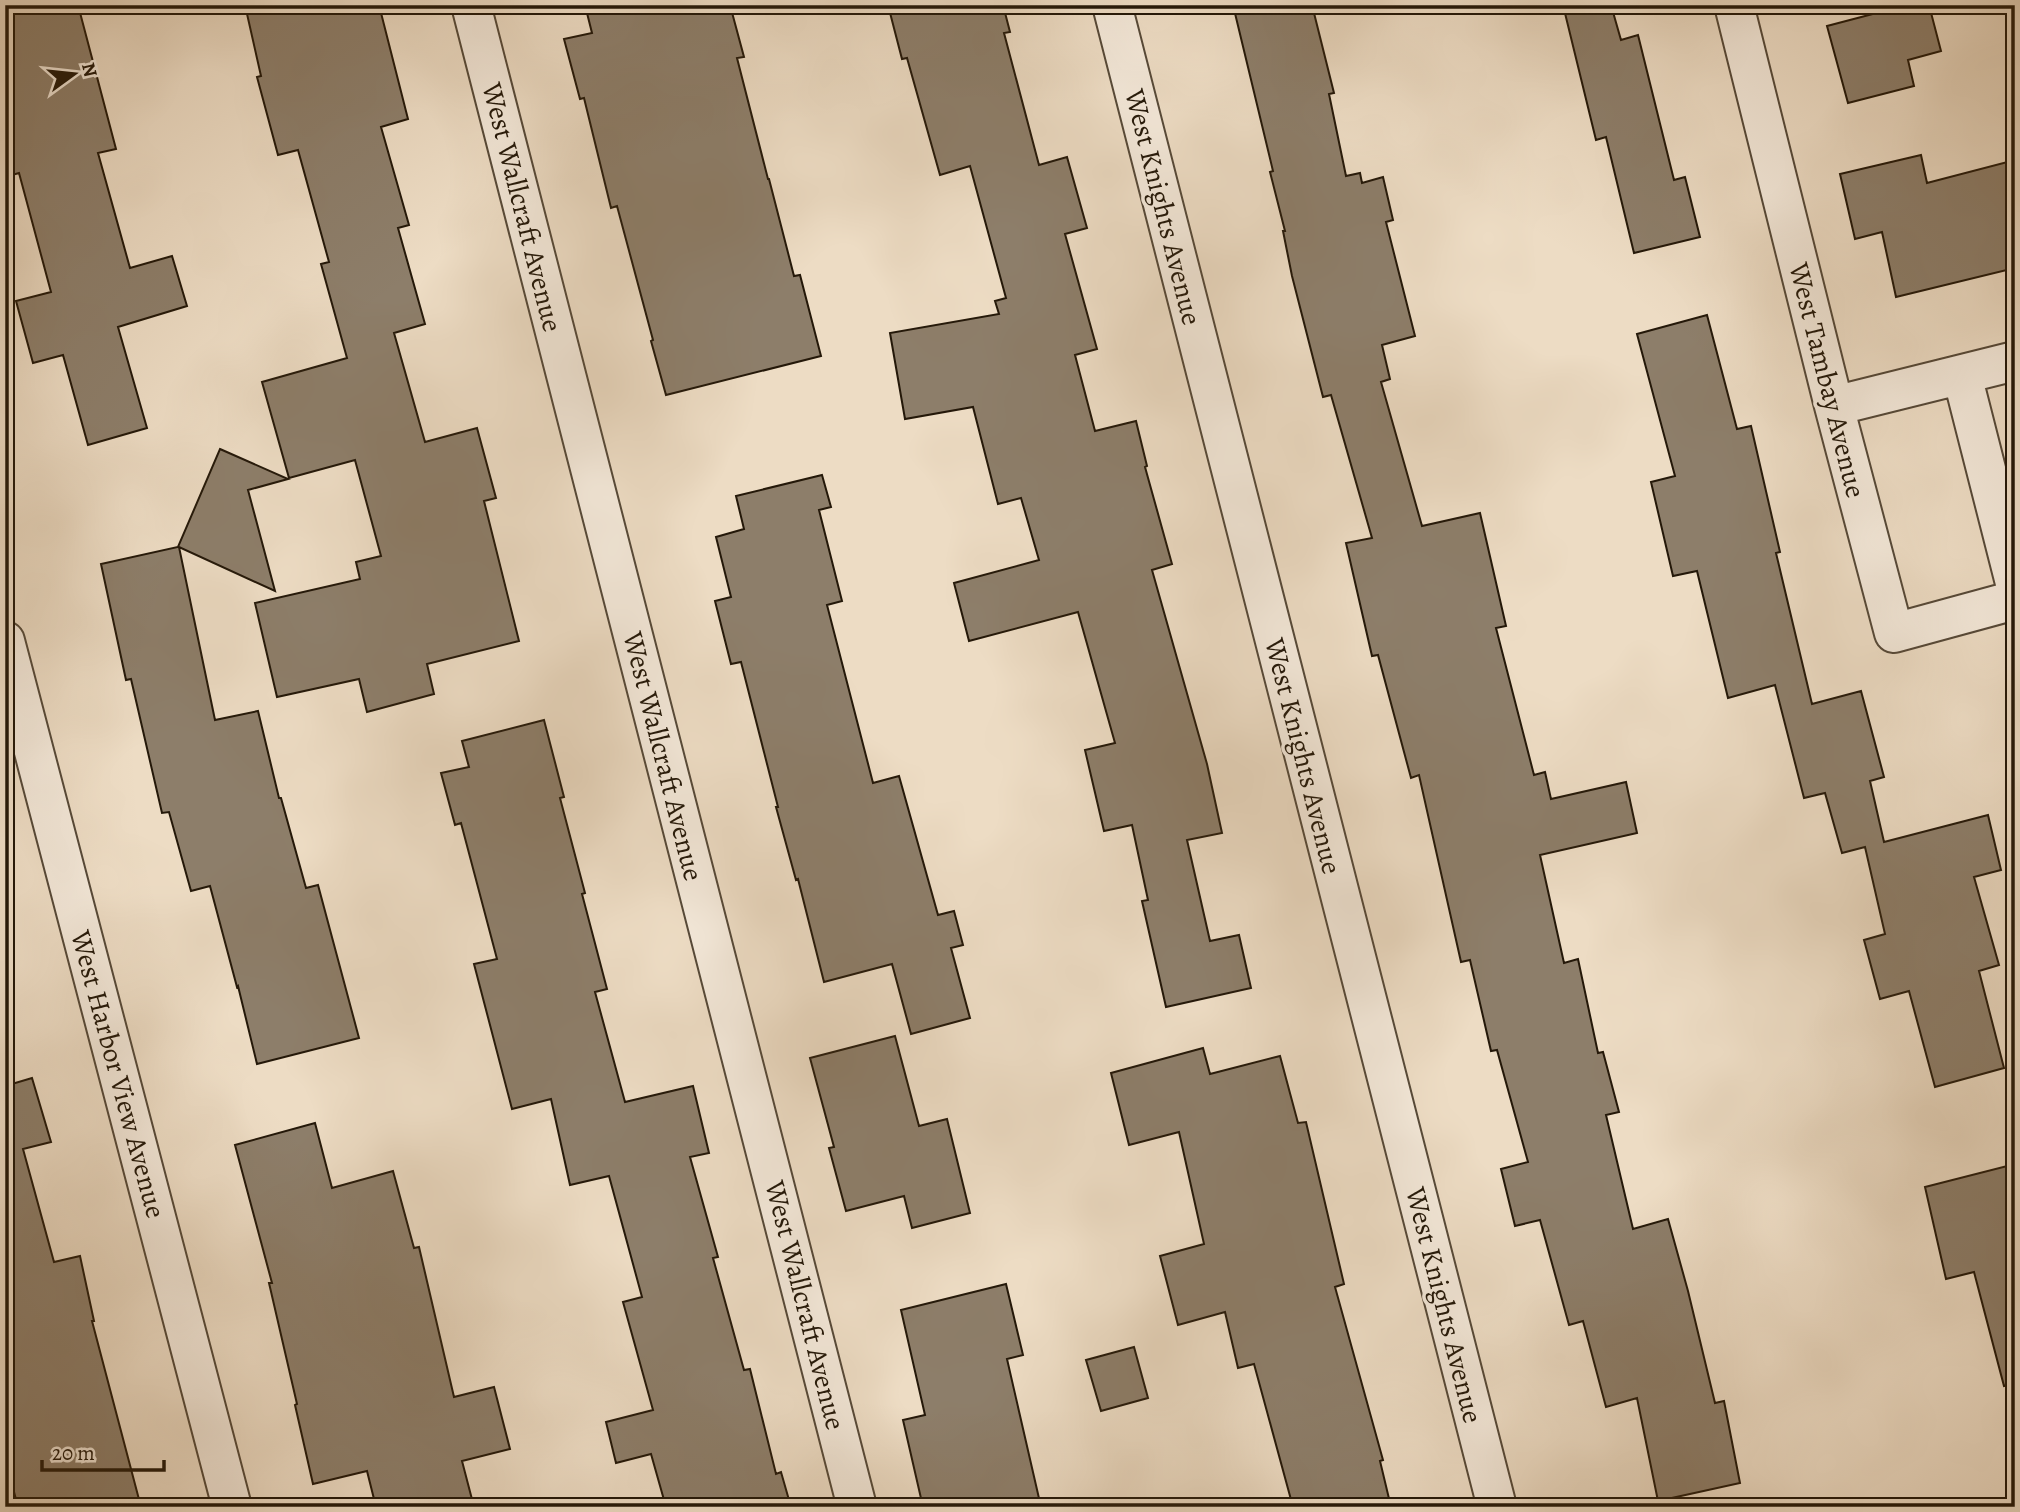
<svg xmlns="http://www.w3.org/2000/svg" width="2020" height="1512" font-family="Alegreya,serif">
	<style>
		.building { fill: #8d7e6a; stroke: #241809; stroke-width: 2 }
		.lines { fill: none; stroke-linecap: round; stroke-linejoin: round }
		.minor-casing { stroke: #564938; stroke-width: 42 }
		.minor { stroke: #f3e8d9; stroke-width: 38 }
		.labels { text-anchor: middle; stroke-width: 7; stroke-linejoin: round; paint-order: stroke }
		.street-label { font-size: 28px; fill: #241809; stroke: #f3e8d9 }
	</style>
	<rect width="100%" height="100%" fill="#eddcc4"/>
	<filter id="stains"><feTurbulence type="fractalNoise" baseFrequency=".00286" numOctaves="4"/><feColorMatrix values="0 0 0 0 .2 0 0 0 0 .09 0 0 0 0 .02 0 0 0 .5 -.17"/></filter>
	<radialGradient id="worn" r=".72"><stop offset=".6" stop-color="#630" stop-opacity="0"/><stop offset="1" stop-color="#630" stop-opacity=".3"/></radialGradient>
	<path class="building" d="M 5,5 L 78,5 L 116,149 L 98,153 L 130,268 L 172,256 L 187,306 L 118,327 L 147,428 L 88,445 L 63,355 L 33,363 L 16,301 L 51,292 L 19,173 L 5,177 Z
		M 245,5 L 379,5 L 408,119 L 381,127 L 409,225 L 398,228 L 425,324 L 394,333 L 425,442 L 477,428 L 496,498 L 484,501 L 519,641 L 427,664 L 434,694 L 367,712 L 359,679 L 277,697 L 255,603 L 360,579 L 356,562 L 381,556 L 355,460 L 289,478 L 262,382 L 347,358 L 321,264 L 329,262 L 298,150 L 278,155 L 257,77 L 261,76 Z
		M 585,5 L 730,5 L 744,57 L 737,58 L 768,179 L 769,179 L 794,276 L 800,275 L 821,356 L 666,395 L 651,341 L 653,340 L 617,206 L 611,208 L 584,98 L 580,99 L 564,39 L 592,33 Z
		M 888,5 L 1003,5 L 1010,32 L 1004,33 L 1039,165 L 1067,157 L 1087,228 L 1065,234 L 1097,349 L 1075,355 L 1095,431 L 1136,421 L 1147,466 L 1145,467 L 1172,564 L 1152,570 L 1207,764 L 1222,833 L 1187,840 L 1210,941 L 1239,935 L 1251,988 L 1166,1007 L 1142,901 L 1148,900 L 1132,825 L 1104,831 L 1085,750 L 1115,743 L 1078,612 L 969,641 L 954,583 L 1039,560 L 1021,498 L 998,504 L 973,407 L 905,419 L 890,333 L 999,314 L 995,301 L 1006,298 L 970,166 L 940,175 L 907,58 L 902,59 Z
		M 1233,5 L 1312,5 L 1334,93 L 1329,94 L 1346,176 L 1360,173 L 1362,183 L 1383,177 L 1393,220 L 1386,222 L 1415,336 L 1382,345 L 1390,379 L 1381,382 L 1422,526 L 1480,513 L 1506,626 L 1496,628 L 1534,775 L 1545,772 L 1551,799 L 1626,782 L 1637,833 L 1540,855 L 1564,963 L 1578,959 L 1598,1053 L 1603,1052 L 1619,1112 L 1606,1115 L 1633,1229 L 1668,1219 L 1688,1291 L 1715,1403 L 1724,1401 L 1740,1483 L 1658,1501 L 1637,1398 L 1606,1407 L 1583,1321 L 1569,1325 L 1540,1220 L 1515,1226 L 1501,1169 L 1528,1162 L 1497,1050 L 1491,1051 L 1470,960 L 1461,962 L 1419,775 L 1411,778 L 1378,655 L 1372,656 L 1346,543 L 1372,538 L 1331,395 L 1323,397 L 1292,276 L 1283,231 L 1285,231 L 1270,172 L 1273,171 Z
		M 1563,5 L 1611,5 L 1621,40 L 1638,35 L 1674,180 L 1685,177 L 1700,237 L 1634,253 L 1606,137 L 1596,140 Z
		M 1907,5 L 1929,5 L 1941,51 L 1908,60 L 1914,86 L 1848,103 L 1827,26 Z
		M 1921,155 L 1927,183 L 2015,160 L 2015,268 L 1896,297 L 1882,232 L 1855,239 L 1840,174 Z
		M 1707,315 L 1737,429 L 1751,426 L 1780,552 L 1776,553 L 1812,704 L 1861,691 L 1884,777 L 1870,781 L 1884,842 L 1988,815 L 2001,870 L 1974,877 L 1999,965 L 1979,971 L 2004,1068 L 1935,1087 L 1909,991 L 1880,999 L 1864,940 L 1885,934 L 1865,847 L 1842,853 L 1825,793 L 1804,798 L 1775,685 L 1728,698 L 1697,571 L 1673,576 L 1651,482 L 1675,476 L 1637,334 Z
		M 220,449 L 288,479 L 248,490 L 275,591 L 179,547 L 215,720 L 258,711 L 279,798 L 281,798 L 306,888 L 318,885 L 359,1038 L 257,1064 L 238,986 L 237,987 L 210,886 L 191,891 L 169,812 L 162,813 L 131,679 L 126,680 L 101,564 L 178,547 Z
		M 822,475 L 831,507 L 819,510 L 842,601 L 827,605 L 873,783 L 899,776 L 938,915 L 954,911 L 963,945 L 951,948 L 970,1018 L 911,1034 L 892,964 L 824,982 L 798,879 L 796,880 L 776,807 L 778,807 L 741,662 L 731,664 L 715,601 L 731,597 L 716,537 L 744,529 L 736,496 Z
		M 544,720 L 564,797 L 560,798 L 585,893 L 582,894 L 607,989 L 595,992 L 625,1102 L 693,1086 L 709,1153 L 690,1157 L 718,1257 L 713,1258 L 744,1370 L 750,1369 L 776,1474 L 781,1472 L 791,1507 L 666,1507 L 651,1454 L 616,1463 L 606,1422 L 653,1410 L 623,1302 L 642,1297 L 609,1176 L 570,1185 L 551,1099 L 512,1109 L 474,964 L 497,959 L 461,823 L 455,825 L 441,773 L 469,767 L 462,741 Z
		M 895,1036 L 919,1126 L 947,1119 L 970,1213 L 912,1228 L 904,1196 L 846,1211 L 829,1148 L 834,1147 L 810,1058 Z
		M 1203,1048 L 1210,1074 L 1280,1056 L 1298,1123 L 1306,1122 L 1344,1284 L 1335,1287 L 1383,1460 L 1380,1461 L 1391,1507 L 1293,1507 L 1254,1364 L 1238,1368 L 1225,1312 L 1178,1325 L 1160,1256 L 1204,1244 L 1179,1132 L 1129,1145 L 1111,1073 Z
		M 32,1078 L 51,1142 L 23,1149 L 54,1262 L 80,1256 L 94,1321 L 92,1321 L 141,1507 L 18,1507 L 5,1458 L 5,1086 Z
		M 315,1123 L 332,1188 L 393,1171 L 414,1248 L 419,1247 L 454,1397 L 494,1387 L 510,1449 L 462,1461 L 474,1507 L 376,1507 L 367,1471 L 313,1484 L 295,1405 L 297,1404 L 269,1283 L 272,1283 L 235,1145 Z
		M 2015,1164 L 2015,1384 L 2004,1386 L 1974,1272 L 1946,1279 L 1925,1187 Z
		M 1006,1284 L 1023,1355 L 1007,1359 L 1041,1507 L 923,1507 L 903,1420 L 925,1415 L 901,1310 Z
		M 1134,1347 L 1148,1398 L 1101,1411 L 1086,1360 Z"/>
	<g class="lines">
		<g class="minor-casing">
			<path id="minor" d="M 471,5 L 857,1507
				M 1112,5 L 1497,1507
				M 1734,5 L 1834,406 L 1894,633 L 2015,600
				M 1962,375 L 2015,583
				M 1834,406 L 2015,361
				M 5,641 L 232,1507"/>
		</g>
		<use href="#minor" class="minor"/>
	</g>
	<g class="labels">
		<g class="street-label">
			<text transform="translate(523 207) rotate(76)" y="10">West Wallcraft Avenue</text>
			<text transform="translate(1164 207) rotate(76)" y="10">West Knights Avenue</text>
			<text transform="translate(1828 380) rotate(76)" y="10">West Tambay Avenue</text>
			<text transform="translate(664 756) rotate(76)" y="10">West Wallcraft Avenue</text>
			<text transform="translate(1304 756) rotate(76)" y="10">West Knights Avenue</text>
			<text transform="translate(119 1074) rotate(75)" y="10">West Harbor View Avenue</text>
			<text transform="translate(806 1305) rotate(76)" y="10">West Wallcraft Avenue</text>
			<text transform="translate(1445 1305) rotate(76)" y="10">West Knights Avenue</text>
		</g>
	</g>
	<rect width="2020" height="1512" fill="none" stroke="#eddcc4" stroke-width="28"/>
	<rect x="7" y="7" width="2006" height="1498" fill="none" stroke="#241809" stroke-width="3.5"/>
	<rect x="14" y="14" width="1992" height="1484" fill="none" stroke="#241809" stroke-width="2"/>
	<g transform="translate(74 74) rotate(75)" stroke="#f3e8d9" stroke-width="5" paint-order="stroke">
	<path d="M0-5L12 26L0 18L-12 26Z" fill="#241809"/>
	<text y="-10" font-size="19" font-weight="bold" text-anchor="middle" fill="#241809">N</text>
	</g>
	<path d="M42 1460v10h122v-10" fill="none" stroke="#241809" stroke-width="3.5"/>
	<text x="52" y="1460" font-size="21" fill="#241809" stroke="#f3e8d9" stroke-width="5" paint-order="stroke">20 m</text>
	<rect width="100%" height="100%" filter="url(#stains)"/>
	<rect width="100%" height="100%" fill="url(#worn)"/>
</svg>
